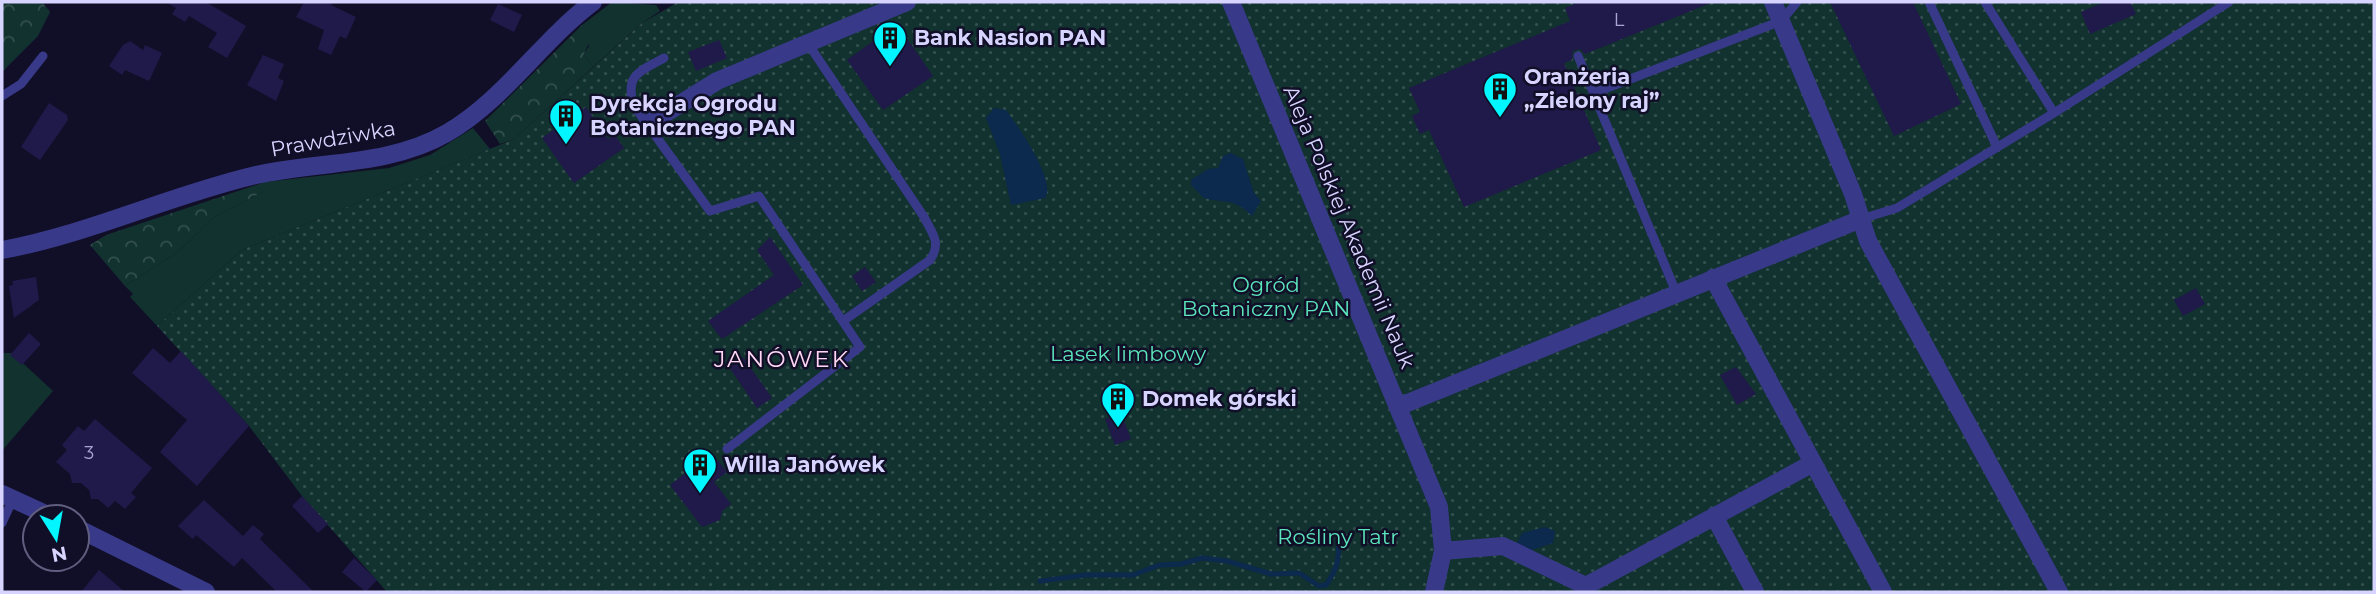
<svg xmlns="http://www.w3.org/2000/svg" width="2376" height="594" font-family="Montserrat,sans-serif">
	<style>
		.grass { fill: #11322f }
		.forest { fill: url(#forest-crowns) }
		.garden { fill: url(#garden-dots) }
		.water { fill: #0c294e }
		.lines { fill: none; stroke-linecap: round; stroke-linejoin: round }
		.stream { stroke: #0c294e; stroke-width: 5 }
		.building { fill: #201a4a }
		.lane { stroke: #383a89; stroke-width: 9 }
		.street { stroke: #383a89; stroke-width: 18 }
		.labels { text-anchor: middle; stroke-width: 5; stroke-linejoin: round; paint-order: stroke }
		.number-label { font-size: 18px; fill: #a9a6d2 }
		.poi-label { font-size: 21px; font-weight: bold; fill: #d7d5ff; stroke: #110e28; text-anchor: start }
		.street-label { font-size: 21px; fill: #d7d5ff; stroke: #110e28 }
		.park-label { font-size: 21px; fill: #5be5ba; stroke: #110e28 }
		.neighbourhood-label { font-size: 23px; letter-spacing: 2px; fill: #ffd7f3; stroke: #110e28 }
	</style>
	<defs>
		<pattern id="forest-crowns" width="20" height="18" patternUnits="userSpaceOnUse" patternTransform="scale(1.75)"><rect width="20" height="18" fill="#11322f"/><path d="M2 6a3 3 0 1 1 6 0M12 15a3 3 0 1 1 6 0" fill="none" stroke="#334f4e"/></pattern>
		<pattern id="garden-dots" width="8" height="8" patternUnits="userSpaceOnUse" patternTransform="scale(1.75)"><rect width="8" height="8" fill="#11322f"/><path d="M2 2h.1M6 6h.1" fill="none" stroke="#334f4e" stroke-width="1.8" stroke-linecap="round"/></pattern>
	</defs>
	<rect width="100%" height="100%" fill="#110e28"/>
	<path class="grass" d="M 612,2 L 656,5 L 660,11 L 642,23 L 593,67 L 584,54 L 589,46 L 582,25 Z
		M 473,128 L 490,149 L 242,250 L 157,326 L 130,297 L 133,294 L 125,286 L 179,251 L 214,217 L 265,191 L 265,182 L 389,168 L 430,155 Z
		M 2,353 L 12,353 L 53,391 L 2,451 Z"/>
	<path class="forest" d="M 2,2 L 42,2 L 50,12 L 38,36 L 2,72 Z
		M 582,25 L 590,41 L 584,54 L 593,67 L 514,139 L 500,144 L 485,121 Z
		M 265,182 L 265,191 L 214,217 L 179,251 L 125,286 L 90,245 L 106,235 Z"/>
	<path class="garden" d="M 678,2 L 2374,2 L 2374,592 L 387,592 L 302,496 L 249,426 L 157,326 L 242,250 L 514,139 L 642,23 Z"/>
	<path class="water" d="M 994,108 L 1006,110 C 1017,125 1057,181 1045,198 L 1011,205 L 1000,154 L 986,118 Z
		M 1231,153 L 1243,159 L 1254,193 L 1261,201 L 1252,216 C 1233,197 1226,204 1204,198 L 1191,185 L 1191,180 L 1208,169 L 1218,168 L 1223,156 Z
		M 1545,527 L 1555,531 L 1553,543 L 1529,551 L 1517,543 L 1522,533 Z"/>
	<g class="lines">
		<path class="stream" d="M 1040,581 L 1086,575 L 1133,575 L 1159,565 L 1181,564 L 1202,558 L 1227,561 L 1271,574 L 1299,573 L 1319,586 L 1326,585 C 1337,569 1340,559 1338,539"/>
	</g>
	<path class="building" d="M 166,2 L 206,2 L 246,26 L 227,58 L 208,47 L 217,33 L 189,16 L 185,22 L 172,14 L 176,8 Z
		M 304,2 L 333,2 L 331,5 L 356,17 L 346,39 L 340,36 L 331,55 L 318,49 L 324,30 L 296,17 Z
		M 1579,2 L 1713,2 L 1585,54 L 1580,49 L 1573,51 L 1572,60 L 1564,63 L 1601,150 L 1464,207 L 1429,130 L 1420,134 L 1412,116 L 1420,112 L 1409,88 L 1570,21 L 1565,8 Z
		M 1830,2 L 1913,2 L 1961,104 L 1894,136 Z
		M 2105,2 L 2130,2 L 2136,14 L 2090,34 L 2081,12 Z
		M 498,4 L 522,15 L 514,32 L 490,20 Z
		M 897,24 L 933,76 L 883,110 L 847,60 Z
		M 719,40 L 727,58 L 696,71 L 688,52 Z
		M 130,41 L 143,50 L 145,45 L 162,53 L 149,81 L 125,70 L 122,75 L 109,66 L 123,45 Z
		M 263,55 L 284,64 L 278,78 L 284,81 L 276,101 L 247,85 Z
		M 49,103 L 67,115 L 68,120 L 40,160 L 21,147 Z
		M 586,107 L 608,139 L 615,135 L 624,148 L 574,183 L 542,138 Z
		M 770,237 L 803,285 L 722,339 L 708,321 L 774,275 L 757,250 Z
		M 865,267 L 876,282 L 862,291 L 852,276 Z
		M 36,277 L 39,300 L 14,318 L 9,286 L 13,285 L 12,281 Z
		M 2196,288 L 2205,304 L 2183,316 L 2174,300 Z
		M 29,333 L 41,344 L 22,365 L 10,355 Z
		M 153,348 L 170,363 L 181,351 L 249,426 L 197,486 L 160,452 L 187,420 L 132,373 Z
		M 743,357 L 772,398 L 757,408 L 729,367 Z
		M 1736,367 L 1756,394 L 1737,405 L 1720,375 Z
		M 1121,413 L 1131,439 L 1115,445 L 1105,419 Z
		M 95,419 L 152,468 L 131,493 L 136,497 L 125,509 L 115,501 L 108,508 L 98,499 L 91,499 L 89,490 L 81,483 L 72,483 L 70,474 L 56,462 L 67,450 L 62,445 L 78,426 L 84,431 Z
		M 712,453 L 727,472 L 714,482 L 731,504 L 722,511 L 720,520 L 702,527 L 670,485 Z
		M 302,496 L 328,524 L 318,533 L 292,506 Z
		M 204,500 L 243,536 L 253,525 L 264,534 L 260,539 L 314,592 L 277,592 L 242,558 L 234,567 L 196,535 L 193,539 L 187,534 L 178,526 Z
		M 354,558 L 377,580 L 366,592 L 342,572 Z
		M 99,570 L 125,592 L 81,592 Z"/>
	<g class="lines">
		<path class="lane" d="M 1929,2 L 1997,147
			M 1985,2 L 2054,113
			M 807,42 L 924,217 C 932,233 942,243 930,260 L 843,321
			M 1578,56 L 1676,292
			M 664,58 C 640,71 624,75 634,106 L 710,211 L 759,196 L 860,347 L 727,449
			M 1594,93 L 1781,21 L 1797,2
			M 2,96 L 21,84 L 43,56
			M 1861,219 L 1897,208 L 2054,113 L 2229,2
			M 2,523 L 13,499"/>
		<path class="street" d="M 1231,2 L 1439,507 L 1443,551 L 1434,592
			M 1773,2 L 1853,194 L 1868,241 L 2059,592
			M 648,124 L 717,81 L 907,2
			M 2,250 C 89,234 170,195 256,175 C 319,161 390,166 447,133 C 504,100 541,41 593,2
			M 1713,278 L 1883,592
			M 1400,406 L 1861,219
			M 2,494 L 52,517
			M 1714,516 L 1755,592
			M 77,528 L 206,592
			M 1443,551 L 1503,546 L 1586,586 L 1813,463"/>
	</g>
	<defs>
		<g id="building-pin" transform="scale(1.75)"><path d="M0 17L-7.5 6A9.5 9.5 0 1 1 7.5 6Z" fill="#01f6ff" stroke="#110e28"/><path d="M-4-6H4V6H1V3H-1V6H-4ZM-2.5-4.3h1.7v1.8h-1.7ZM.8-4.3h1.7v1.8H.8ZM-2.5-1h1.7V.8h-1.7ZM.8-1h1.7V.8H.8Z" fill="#111"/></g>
	</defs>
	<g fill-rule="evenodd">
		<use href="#building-pin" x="890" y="38"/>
		<use href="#building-pin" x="1500" y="89"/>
		<use href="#building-pin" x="566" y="116"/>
		<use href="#building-pin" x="1118" y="399"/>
		<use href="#building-pin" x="700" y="465"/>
	</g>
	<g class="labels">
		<g class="number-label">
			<text x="1619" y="26">L</text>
			<text x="89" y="459">3</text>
		</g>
		<g class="poi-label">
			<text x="914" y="45">Bank Nasion PAN</text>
			<text x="1524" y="84">Oranżeria<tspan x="1524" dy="24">„Zielony raj”</tspan></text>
			<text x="590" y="111">Dyrekcja Ogrodu<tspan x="590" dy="24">Botanicznego PAN</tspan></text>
			<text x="1142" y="406">Domek górski</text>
			<text x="724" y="472">Willa Janówek</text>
		</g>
		<g class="street-label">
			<text transform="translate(333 139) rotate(-10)" y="7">Prawdziwka</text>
			<text transform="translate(1349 227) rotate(67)" y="7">Aleja Polskiej Akademii Nauk</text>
		</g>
		<g class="park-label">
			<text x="1266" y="292">Ogród<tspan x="1266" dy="24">Botaniczny PAN</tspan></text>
			<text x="1128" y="361">Lasek limbowy</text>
			<text x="1338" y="544">Rośliny Tatr</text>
		</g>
		<g class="neighbourhood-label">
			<text x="782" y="367">JANÓWEK</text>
		</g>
	</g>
	<rect width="2376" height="594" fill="none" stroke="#d7d5ff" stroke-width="7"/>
	<g transform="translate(56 538) rotate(169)"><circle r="33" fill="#110e28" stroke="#605e7e" stroke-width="2"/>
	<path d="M0-5L12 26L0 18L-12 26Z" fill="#01f6ff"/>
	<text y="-10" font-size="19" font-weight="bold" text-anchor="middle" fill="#d7d5ff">N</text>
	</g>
</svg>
